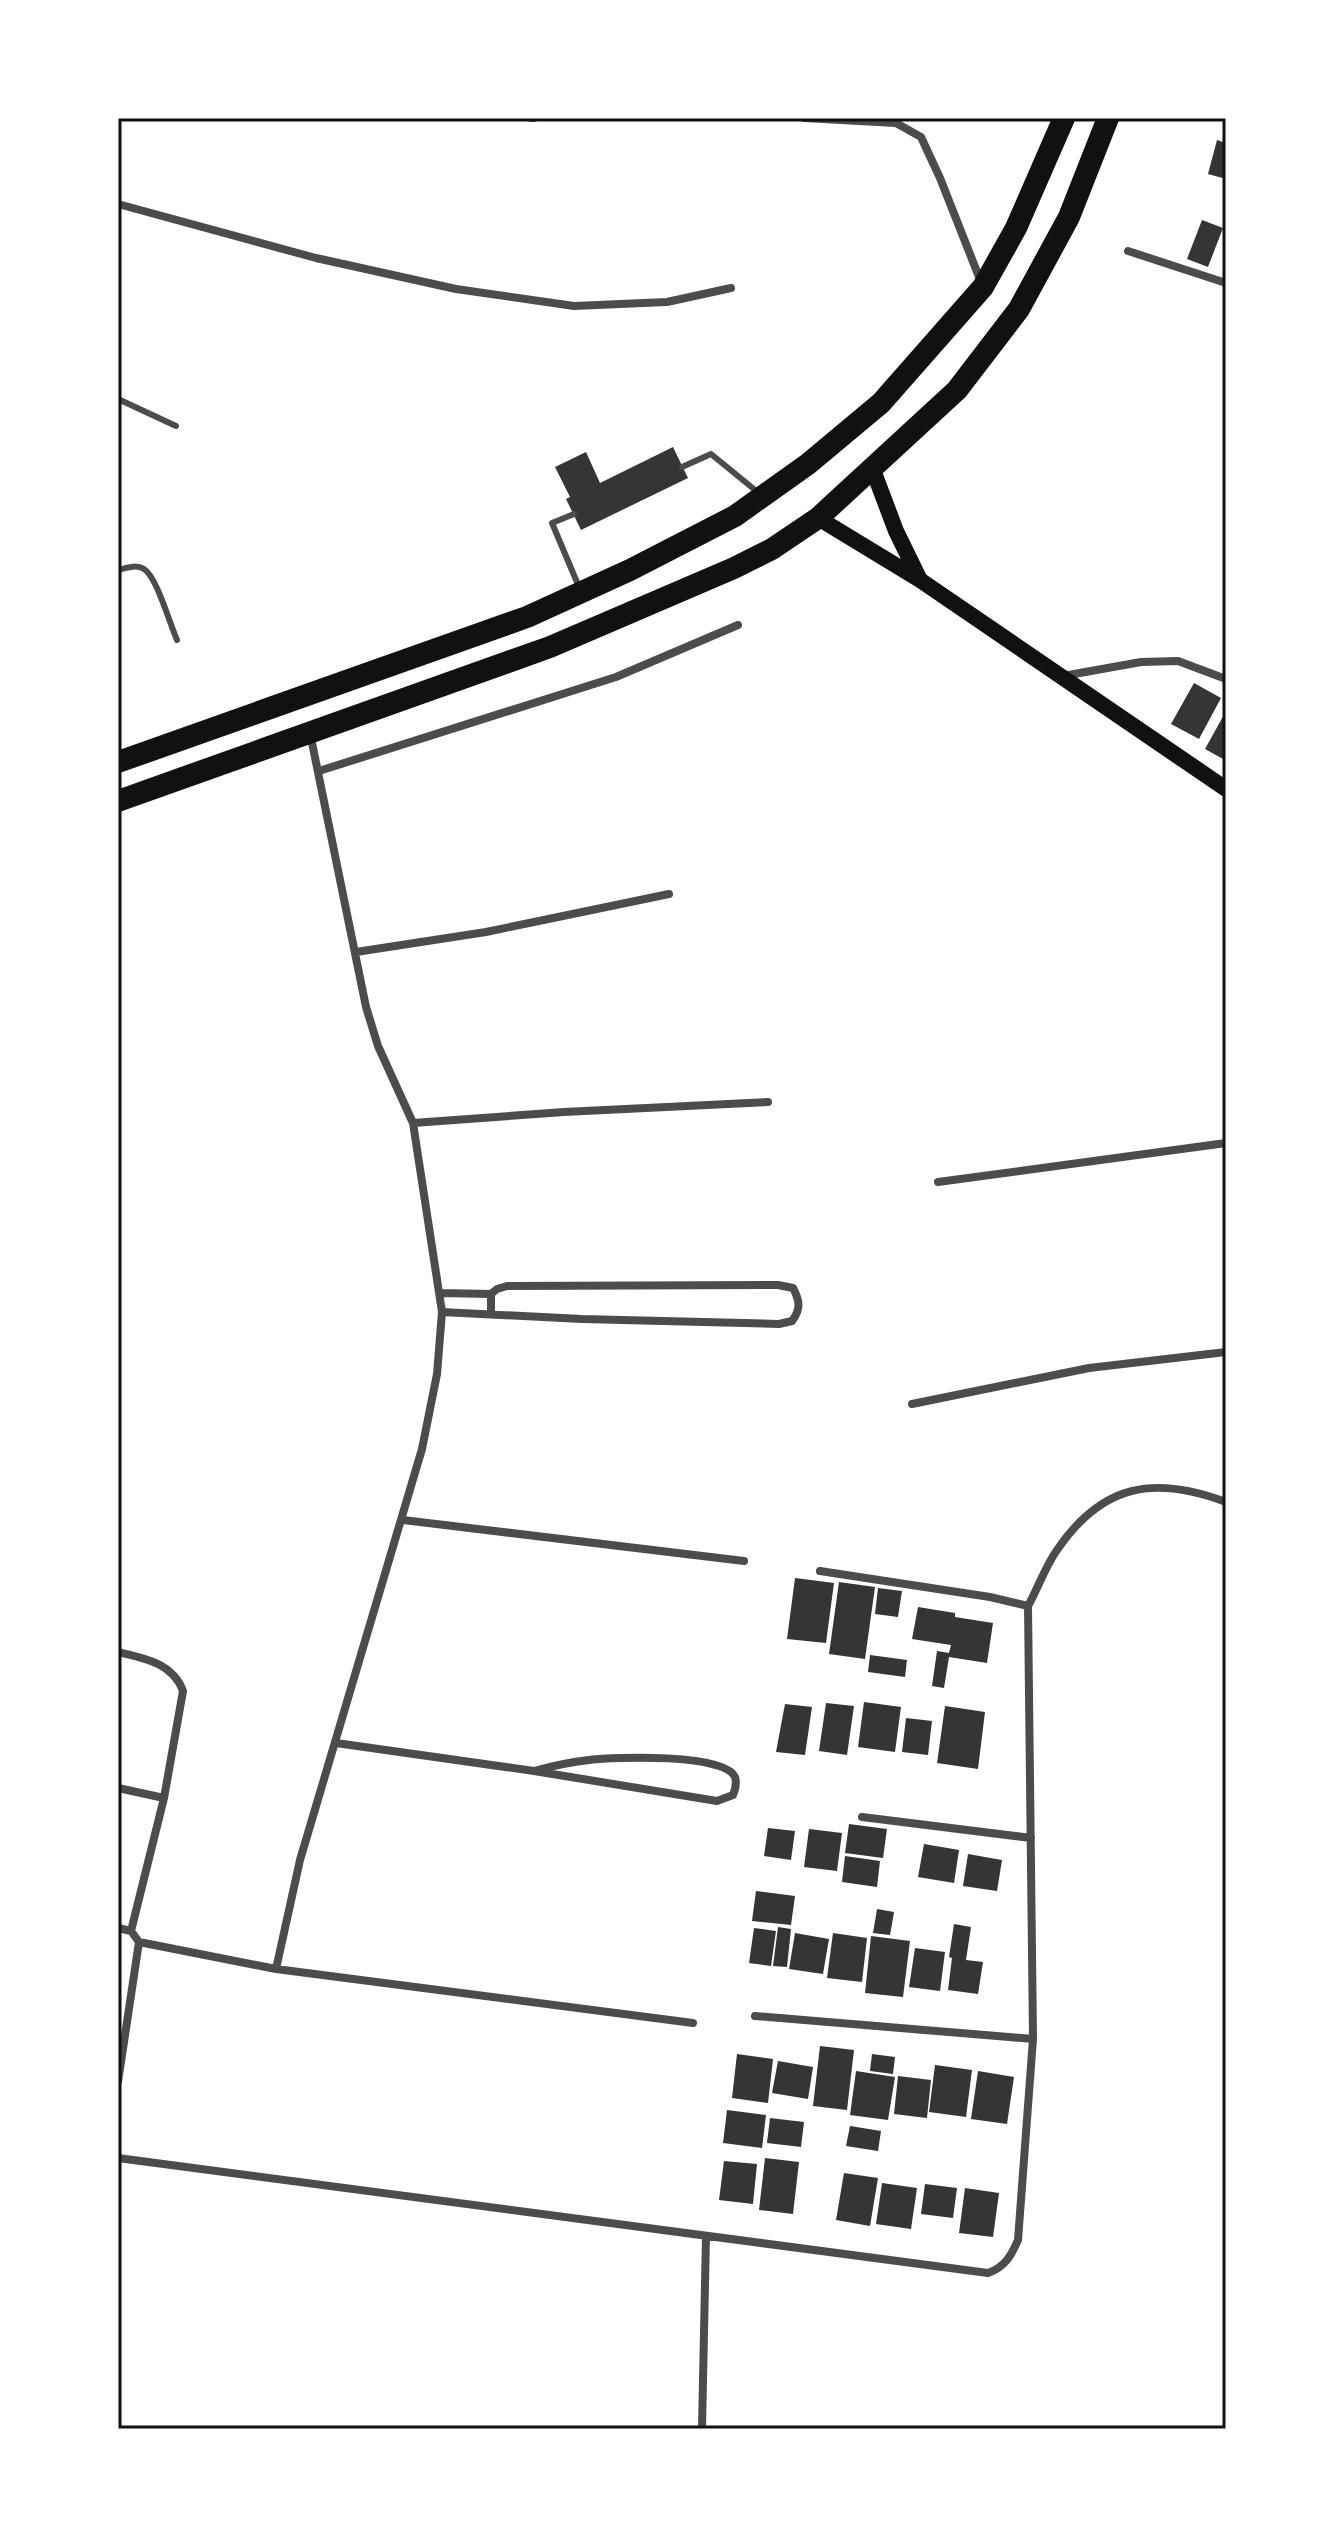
<svg xmlns="http://www.w3.org/2000/svg" width="1344" height="2547" font-family="'Public Sans',sans-serif">
	<style>
		.building { fill: #353535 }
		.lines { fill: none; stroke-linecap: round; stroke-linejoin: round }
		.service { stroke: #4c4c4c; stroke-width: 6 }
		.minor { stroke: #4c4c4c; stroke-width: 8 }
		.secondary { stroke: #111; stroke-width: 16 }
		.trunk { stroke: #111; stroke-width: 22 }
		.neatline { fill: none; stroke: #111; stroke-width: 3 }
	</style>
	<rect width="100%" height="100%" fill="#fff"/>
	<path class="building" d="M 1217,140 L 1226,143 L 1226,179 L 1208,174 Z
		M 1202,220 L 1223,228 L 1208,267 L 1187,259 Z
		M 673,447 L 688,478 L 581,530 L 566,499 L 570,497 L 555,467 L 586,452 L 600,483 Z
		M 1194,683 L 1221,698 L 1199,739 L 1171,724 Z
		M 1226,711 L 1226,753 L 1223,759 L 1205,749 Z
		M 795,1578 L 834,1583 L 826,1643 L 787,1639 Z
		M 839,1582 L 875,1587 L 865,1659 L 829,1654 Z
		M 878,1588 L 902,1591 L 898,1617 L 875,1614 Z
		M 918,1607 L 955,1613 L 955,1617 L 993,1623 L 987,1663 L 949,1657 L 944,1688 L 932,1686 L 937,1651 L 949,1653 L 951,1645 L 912,1639 Z
		M 870,1655 L 907,1660 L 905,1677 L 868,1672 Z
		M 864,1702 L 901,1707 L 895,1752 L 858,1747 Z
		M 826,1703 L 854,1706 L 847,1755 L 819,1751 Z
		M 785,1704 L 812,1707 L 805,1755 L 776,1752 Z
		M 945,1706 L 985,1712 L 978,1769 L 937,1763 Z
		M 906,1718 L 932,1721 L 928,1755 L 902,1752 Z
		M 849,1824 L 887,1829 L 883,1858 L 845,1853 Z
		M 768,1828 L 795,1831 L 791,1860 L 764,1856 Z
		M 809,1829 L 842,1833 L 837,1871 L 804,1867 Z
		M 924,1844 L 959,1850 L 954,1883 L 918,1877 Z
		M 968,1854 L 1002,1860 L 997,1891 L 963,1886 Z
		M 845,1856 L 880,1861 L 877,1887 L 842,1882 Z
		M 756,1891 L 795,1896 L 791,1925 L 752,1921 Z
		M 877,1909 L 894,1912 L 890,1935 L 873,1933 Z
		M 954,1924 L 971,1927 L 966,1960 L 983,1962 L 978,1994 L 948,1990 L 952,1958 L 949,1957 Z
		M 778,1927 L 791,1929 L 787,1967 L 773,1966 Z
		M 754,1928 L 776,1931 L 771,1966 L 749,1963 Z
		M 795,1933 L 829,1939 L 823,1974 L 789,1969 Z
		M 833,1933 L 867,1938 L 862,1982 L 827,1978 Z
		M 871,1936 L 910,1941 L 903,1997 L 865,1993 Z
		M 915,1948 L 945,1952 L 940,1991 L 909,1987 Z
		M 820,2046 L 854,2050 L 847,2110 L 813,2106 Z
		M 737,2054 L 773,2059 L 768,2103 L 732,2098 Z
		M 872,2054 L 895,2057 L 893,2074 L 870,2071 Z
		M 778,2061 L 813,2067 L 808,2099 L 772,2093 Z
		M 935,2065 L 972,2070 L 966,2117 L 929,2112 Z
		M 856,2071 L 895,2077 L 888,2120 L 850,2115 Z
		M 978,2071 L 1014,2077 L 1007,2124 L 971,2119 Z
		M 898,2076 L 931,2080 L 927,2118 L 894,2114 Z
		M 727,2110 L 766,2115 L 762,2148 L 723,2143 Z
		M 770,2118 L 804,2122 L 801,2147 L 767,2143 Z
		M 850,2126 L 881,2131 L 878,2151 L 846,2146 Z
		M 765,2158 L 799,2162 L 793,2214 L 759,2210 Z
		M 724,2161 L 757,2164 L 753,2204 L 719,2200 Z
		M 844,2173 L 878,2178 L 870,2226 L 836,2220 Z
		M 882,2183 L 917,2188 L 911,2229 L 876,2224 Z
		M 925,2184 L 957,2188 L 953,2218 L 921,2214 Z
		M 965,2188 L 999,2193 L 993,2237 L 959,2233 Z"/>
	<g class="lines">
		<path class="service" d="M 118,399 L 176,426
			M 682,467 L 711,454 L 760,494
			M 574,514 L 552,523 L 579,587
			M 118,570 C 126,568 136,564 144,569 C 157,577 170,625 177,640"/>
		<path class="minor" d="M 531,118 L 534,118
			M 804,118 L 896,123 L 921,137 L 940,178 L 981,282
			M 118,204 L 316,258 L 456,289 L 574,306 L 667,302 L 731,288
			M 1128,251 L 1226,283
			M 1063,676 L 1141,662 L 1178,661 L 1226,679
			M 319,771 L 616,677 L 738,625
			M 356,952 L 486,932 L 669,894
			M 413,1123 L 564,1112 L 768,1102
			M 938,1182 L 1226,1143
			M 440,1293 L 491,1294
			M 442,1312 L 582,1319 L 779,1324 L 792,1321 C 801,1309 800,1301 793,1288 L 778,1285 L 507,1286 L 497,1289 L 491,1294 L 491,1314
			M 912,1404 L 1089,1368 L 1226,1352
			M 403,1520 L 744,1561
			M 820,1571 L 990,1597 L 1028,1606
			M 118,1652 C 144,1658 173,1663 183,1691 L 164,1798 L 131,1931 L 139,1942 L 118,2082
			M 336,1743 L 534,1771 L 717,1801 L 733,1795 C 735,1790 737,1783 735,1777 C 725,1753 614,1757 589,1760 C 571,1762 552,1766 534,1771
			M 118,1788 L 164,1798
			M 862,1817 L 1031,1838
			M 118,1928 L 131,1931
			M 139,1942 L 276,1969 L 693,2023
			M 276,1969 L 300,1860 L 422,1449 L 437,1374 L 442,1312 L 413,1123 L 378,1046 L 366,1007 L 310,733
			M 755,2016 L 1033,2039
			M 118,2158 L 988,2273 C 1005,2267 1011,2256 1018,2240 L 1033,2039 L 1028,1606 C 1038,1588 1045,1567 1057,1550 C 1102,1484 1154,1475 1226,1502
			M 702,2429 L 706,2236"/>
		<path class="secondary" d="M 873,470 L 896,531 L 919,578
			M 818,518 L 920,580 L 1226,789"/>
		<path class="trunk" d="M 118,762 L 527,617 L 630,570 L 735,516 L 808,464 L 881,403 L 983,287 L 1016,228 L 1064,118
			M 118,801 L 550,647 L 734,568 L 772,549 L 818,518 L 957,390 L 1019,309 L 1069,217 L 1108,118"/>
	</g>
	<rect width="1344" height="2547" fill="none" stroke="#ffffff" stroke-width="240"/>
	<rect x="120" y="120" width="1104" height="2307" class="neatline"/>
</svg>
